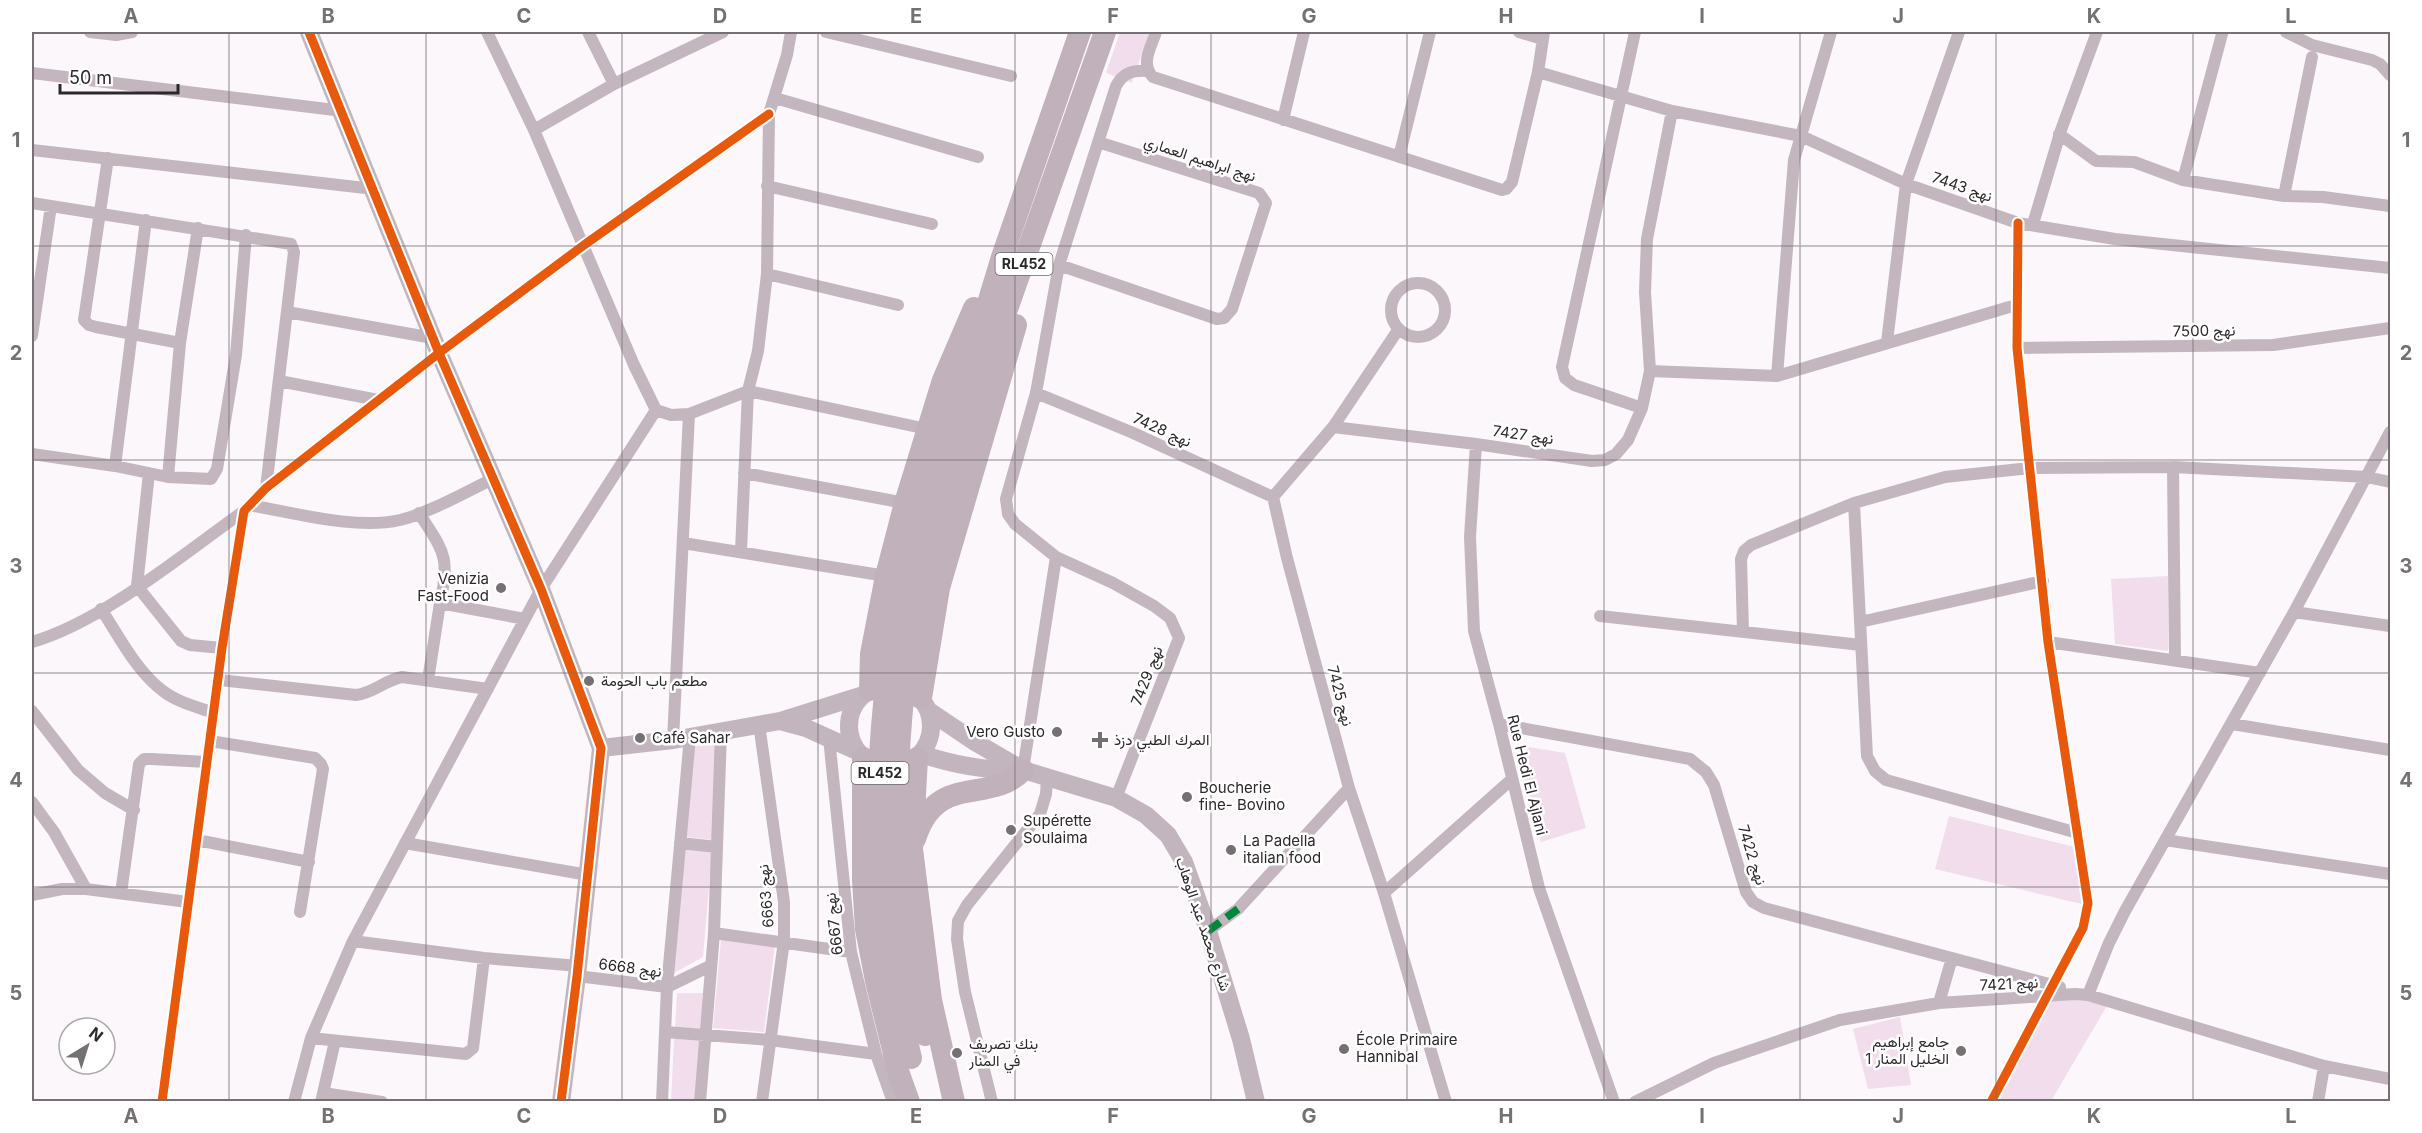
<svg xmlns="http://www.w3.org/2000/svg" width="2422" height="1133" font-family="Inter,Vazirmatn,sans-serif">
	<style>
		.green { fill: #f2ddec }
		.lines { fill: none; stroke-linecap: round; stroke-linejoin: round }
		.street { stroke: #c3b6bf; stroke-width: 12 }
		.secondary { stroke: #c2b5be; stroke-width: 18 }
		.highway { stroke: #c0b1bb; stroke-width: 22 }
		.highway-bridge { stroke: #c0b1bb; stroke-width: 22 }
		.quiet { stroke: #00873e; stroke-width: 8; stroke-dasharray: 15 8; stroke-linecap: butt }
		.cycleway-casing { stroke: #fff; stroke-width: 13 }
		.cycleway { stroke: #e8590c; stroke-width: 9 }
		.grid { fill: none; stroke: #757173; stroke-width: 1.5; stroke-opacity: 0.55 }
		.poi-dot { fill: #757173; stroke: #fff; stroke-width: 2 }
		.labels { text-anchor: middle; stroke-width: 5; stroke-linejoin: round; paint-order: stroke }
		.shield { fill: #fff; stroke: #6b696b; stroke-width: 1.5 }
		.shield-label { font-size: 14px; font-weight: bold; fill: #2c292b }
		.street-label { font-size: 15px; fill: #2c292b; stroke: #fff }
		.poi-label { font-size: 15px; fill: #2c292b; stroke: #fff; text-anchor: start }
		.neatline { fill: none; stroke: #757173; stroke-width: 2 }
		.grid-label { font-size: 20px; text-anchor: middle; font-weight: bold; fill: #757173 }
	</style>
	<rect width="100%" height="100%" fill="#fcf7fa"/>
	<path class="green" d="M 1120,32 L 1149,32 L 1132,83 L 1106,73 Z
		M 2168,576 L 2168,651 L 2115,644 L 2111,579 Z
		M 716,743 L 713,840 L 686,837 L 691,747 Z
		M 1522,746 L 1565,753 L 1586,828 L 1541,842 L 1517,748 Z
		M 1949,816 L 2079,848 L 2086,905 L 1935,869 Z
		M 685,849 L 712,851 L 703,957 L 674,973 Z
		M 721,939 L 775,945 L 764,1032 L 713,1028 Z
		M 677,993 L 703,993 L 700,1029 L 675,1028 Z
		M 2080,998 L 2108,1004 L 2051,1101 L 1988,1102 L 2044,1001 Z
		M 1900,1017 L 1911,1085 L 1868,1089 L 1853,1029 Z
		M 674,1039 L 700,1039 L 696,1101 L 671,1102 Z"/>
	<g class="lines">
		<path class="street" d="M 90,32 L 116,35 L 132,32
			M 487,32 L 534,130 L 634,365 L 656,410 L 671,415 L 689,414 L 673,740
			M 588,32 L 614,84
			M 826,32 L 1011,76
			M 1156,32 C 1151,47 1140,64 1153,77 L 1502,190 L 1506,189 L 1512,182 L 1538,72 L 1544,32
			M 1519,32 L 1542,39
			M 1635,32 L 1562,367 L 1565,378 L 1574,385 L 1642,408
			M 2286,32 L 2312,45 L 2372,60 L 2380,64 L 2390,75
			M 1538,72 L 1672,111 L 1801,136 L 1906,184 L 2018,223 L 2115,239 L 2390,268
			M 32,73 L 343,111
			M 775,98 L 978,157
			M 1283,120 L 1304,32
			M 534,130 L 614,84 L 723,32
			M 2059,134 L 2096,161 L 2134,162 L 2183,180 L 2284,196 L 2323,197 L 2390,206
			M 32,150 L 374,189
			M 1399,157 L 1430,32
			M 108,158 L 84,320 L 89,325 L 96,327 L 180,343
			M 2183,180 L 2222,34
			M 767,186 L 932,224
			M 2284,196 L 2312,57
			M 32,203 L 291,244 L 294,252 L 266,488
			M 2033,224 L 2061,130 L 2097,32
			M 1059,265 L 1217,319 L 1224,318 L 1232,309 L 1266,203 L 1259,193 L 1098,142
			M 767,274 L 898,305
			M1391 310a27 27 0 1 1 54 0a27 27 0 1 1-54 0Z
			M 287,312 L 433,338
			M 1398,330 L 1333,427 L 1273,497 L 1287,558 L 1349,788 L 1384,893 L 1446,1102
			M 32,336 L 51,206
			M 1887,342 L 1906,184 L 1959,32
			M 2017,348 L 2273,345 L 2390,328
			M 1650,371 L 1777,376 L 2016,305
			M 1777,376 L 1794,160 L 1831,32
			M 279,381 L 378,400
			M 1036,393 L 1131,432 L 1273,497
			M 689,414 L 748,391 L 758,351 L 767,274 L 769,114 L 787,55 L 791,32
			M 1333,427 L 1476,444 L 1592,461 L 1605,460 L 1616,454 L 1628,440 L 1642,408 L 1650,371 L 1645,292 L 1647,239 L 1672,111
			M 1476,444 L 1470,537 L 1474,631 L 1499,724 L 1539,888 L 1614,1102
			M 32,454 L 115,466 L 168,477 L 211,479 L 217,469 L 236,355 L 246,235
			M 115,466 L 146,220
			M 2173,467 L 2175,659
			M 149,473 L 137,586 L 181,641 L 190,645 L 222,648
			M 744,473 L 905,503
			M 168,477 L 180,343 L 198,228
			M 1854,503 L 1867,756 L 1875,771 L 1886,780 L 2078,833
			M 249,505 C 295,513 356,530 400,520 C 427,514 467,491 493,479
			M 419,513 C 443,551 451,556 440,603 L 525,619
			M 683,543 L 886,576
			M 741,551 L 748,391 L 927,429
			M 101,609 C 119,636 136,671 163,691 C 177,702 197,707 214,713
			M 2294,612 L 2390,626
			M 1600,616 L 1861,645
			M 1860,622 L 2043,581
			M 1743,631 L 1741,559 L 1744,551 L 1751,545 L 1854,503 L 1945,477 L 2030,468 L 2173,467 L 2367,477 L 2390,482
			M 32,642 C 102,622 183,554 244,511
			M 2048,642 L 2260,673
			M 220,680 L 356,695 C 374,693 385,680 402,677 L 488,689
			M 428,680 L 440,603
			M 32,711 L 78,770 L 105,793 L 134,810
			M 759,724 L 784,902 L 784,941 L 762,1102
			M 1499,724 L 1690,759 L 1706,772 L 1714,785 L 1746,892 L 1753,902 L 1764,908 L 2060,987
			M 2232,724 L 2390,750
			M 829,738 L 851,952 L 876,1054 L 893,1102
			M 210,741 L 315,758 L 321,764 L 323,769 L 300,912
			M 1023,770 L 1056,557
			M 1116,798 L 1179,638 L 1170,618 L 1154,606 L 1113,583 L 1056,557 L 1015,524 L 1008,514 L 1006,499 L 1036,393 L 1059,265 L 1116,86 C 1123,73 1132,70 1147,71
			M 32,802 L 54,832 L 86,889
			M 197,840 L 309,862
			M 2165,840 L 2390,874
			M 405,843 L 588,875
			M 680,843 L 717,847
			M 121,893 L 139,764 L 144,759 L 151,759 L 207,762
			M 1384,893 L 1512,779
			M 32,895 L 62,889 L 86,889 L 188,902
			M 1208,931 L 1238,909 L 1349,788
			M 714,933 L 851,952
			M 353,941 L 484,958 L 579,966
			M 577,976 L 667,987 L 710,966
			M 2088,995 L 2109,943 L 2125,911 L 2294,612 L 2390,432
			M 1939,1003 L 1952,958
			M 665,1032 L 770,1040 L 876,1054
			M 311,1038 L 466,1054 L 473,1048 L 484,958
			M 323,1093 L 382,1102
			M 162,1102 L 222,648 L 244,511 L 266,488 L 439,353 L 584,245 L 769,114
			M 294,1102 L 311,1038 L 353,941 L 541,589 L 656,410
			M 321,1102 L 335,1041
			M 662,1102 L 667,987 L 690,737
			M 700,1102 L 714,933 L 721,732
			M 992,1102 L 965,992 L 957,939 L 958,921 L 967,905 L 1040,814 L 1046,794 L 1047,778
			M 1635,1102 L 1714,1063 L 1840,1020 L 1939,1003 L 2075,994 L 2088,995 L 2324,1066 L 2390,1079
			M 1991,1102 L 2083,928 L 2088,903 L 2048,642 L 2017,348 L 2018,223
			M 2318,1102 L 2324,1066"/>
		<path class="secondary" d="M 309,32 L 439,353 L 541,589 L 601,748 L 577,976 L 561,1102
			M849 726a41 41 0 1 1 82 0a41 41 0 1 1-82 0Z
			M 929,711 L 975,742 L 1023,770 L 1116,798 L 1146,815 L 1168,835 L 1184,862 L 1204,918 L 1241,1039 L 1256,1102
			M 780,721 L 806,728 L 857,751
			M 601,748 L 673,740 L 780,721 L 863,695
			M 921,754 C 954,765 986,771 1022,770"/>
		<path class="highway" d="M 927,489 L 976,343 L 1002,257 L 1080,32
			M 944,498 L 989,360 L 1105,32
			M 870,690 L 871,654 L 886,576 L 905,503 L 943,380 L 974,308
			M 921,698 L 939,588 L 1016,325
			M 863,758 L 863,880 L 866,929 L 876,981 L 899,1074 L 909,1102
			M 917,758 L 912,849 L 931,1000 L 954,1102
			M 915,839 C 937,770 990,806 1023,770"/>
		<path class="highway-bridge" d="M 925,1035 C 920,1013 914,991 910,968 C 889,849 895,704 921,586 C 927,557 936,527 944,498
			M 911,1058 C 902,1020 892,982 886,943 C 872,842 878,721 895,621 C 903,577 916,533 927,489"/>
		<path class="quiet" d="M 1208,931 L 1238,909"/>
		<g class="cycleway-casing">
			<path id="cycleway" d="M 309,32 L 439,353 L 541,589 L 601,748 L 577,976 L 561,1102
				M 162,1102 L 222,648 L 244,511 L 266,488 L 439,353 L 584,245 L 769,114
				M 1991,1102 L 2083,928 L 2088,903 L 2048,642 L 2017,348 L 2018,223"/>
		</g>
		<use href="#cycleway" class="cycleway"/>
	</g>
	<path class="grid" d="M 229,32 L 229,1102M 426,32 L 426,1102M 622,32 L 622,1102M 818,32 L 818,1102M 1015,32 L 1015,1102M 1211,32 L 1211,1102M 1407,32 L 1407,1102M 1604,32 L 1604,1102M 1800,32 L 1800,1102M 1996,32 L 1996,1102M 2193,32 L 2193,1102M 32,246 L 2390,246M 32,460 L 2390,460M 32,673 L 2390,673M 32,887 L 2390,887"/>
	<g class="poi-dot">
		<circle cx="501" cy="588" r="6"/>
		<circle cx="589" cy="681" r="6"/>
		<circle cx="1057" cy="732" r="6"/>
		<circle cx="640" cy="738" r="6"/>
		<path d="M1097 731h6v6h6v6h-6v6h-6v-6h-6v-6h6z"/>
		<circle cx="1187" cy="797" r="6"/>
		<circle cx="1011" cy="830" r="6"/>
		<circle cx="1231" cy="850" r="6"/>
		<circle cx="1344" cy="1049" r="6"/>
		<circle cx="1961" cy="1051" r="6"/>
		<circle cx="957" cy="1053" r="6"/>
	</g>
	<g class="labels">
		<g class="shield">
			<rect x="995.5" y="253" width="57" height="22" rx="4.5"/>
			<rect x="851.5" y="762" width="57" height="22" rx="4.5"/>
		</g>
		<g class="shield-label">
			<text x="1024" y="269">RL452</text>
			<text x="880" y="778">RL452</text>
		</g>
		<g class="street-label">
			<text transform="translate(1200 159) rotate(18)" y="5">نهج ابراهيم العماري</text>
			<text transform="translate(1962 187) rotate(19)" y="5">نهج 7443</text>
			<text transform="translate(2204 331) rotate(-1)" y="5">نهج 7500</text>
			<text transform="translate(1162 430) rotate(24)" y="5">نهج 7428</text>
			<text transform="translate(1523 435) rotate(8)" y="5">نهج 7427</text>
			<text transform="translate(1147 676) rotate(-69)" y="5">نهج 7429</text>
			<text transform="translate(1340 696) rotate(75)" y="5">نهج 7425</text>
			<text transform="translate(1527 775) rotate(76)" y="5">Rue Hedi El Ajlani</text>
			<text transform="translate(1752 855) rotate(72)" y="5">نهج 7422</text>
			<text transform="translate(766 896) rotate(-95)" y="5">نهج 6663</text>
			<text transform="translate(834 924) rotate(-97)" y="5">نهج 6667</text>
			<text transform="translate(1203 924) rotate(71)" y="5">شارع محمد عبد الوهاب</text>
			<text transform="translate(630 968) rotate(7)" y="5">نهج 6668</text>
			<text transform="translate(2009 984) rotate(-3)" y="5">نهج 7421</text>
		</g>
		<g class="poi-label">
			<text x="489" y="584" text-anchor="end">Venizia<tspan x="489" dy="17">Fast-Food</tspan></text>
			<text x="601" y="686">مطعم باب الحومة</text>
			<text x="1045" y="737" text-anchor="end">Vero Gusto</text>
			<text x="652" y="743">Café Sahar</text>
			<text x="1114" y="745">المرك الطبي دزذ</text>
			<text x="1199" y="793">Boucherie<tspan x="1199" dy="17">fine- Bovino</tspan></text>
			<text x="1023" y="826">Supérette<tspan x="1023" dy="17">Soulaima</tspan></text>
			<text x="1243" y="846">La Padella<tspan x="1243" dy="17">italian food</tspan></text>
			<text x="1356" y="1045">École Primaire<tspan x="1356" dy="17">Hannibal</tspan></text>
			<text x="1949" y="1047" text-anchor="end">جامع إبراهيم<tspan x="1949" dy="17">الخليل المنار 1</tspan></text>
			<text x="969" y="1049">بنك تصريف<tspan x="969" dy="17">في المنار</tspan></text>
		</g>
	</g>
	<rect width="2422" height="1133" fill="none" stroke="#ffffff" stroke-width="66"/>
	<g transform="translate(87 1046) rotate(38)"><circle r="28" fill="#ffffff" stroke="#aba9aa" stroke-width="1.5"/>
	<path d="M0-4.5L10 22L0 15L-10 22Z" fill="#757173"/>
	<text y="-9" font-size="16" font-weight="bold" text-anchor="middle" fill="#2c292b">N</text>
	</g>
	<path d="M60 84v9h118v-9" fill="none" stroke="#2c292b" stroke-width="3"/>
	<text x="69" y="84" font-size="18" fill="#2c292b" stroke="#ffffff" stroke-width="4.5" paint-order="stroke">50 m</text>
	<rect x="33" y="33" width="2356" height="1067" class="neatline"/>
	<g class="grid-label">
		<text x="131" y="23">A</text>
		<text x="328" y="23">B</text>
		<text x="524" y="23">C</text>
		<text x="720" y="23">D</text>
		<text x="916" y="23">E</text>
		<text x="1113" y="23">F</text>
		<text x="1309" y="23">G</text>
		<text x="1506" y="23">H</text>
		<text x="1702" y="23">I</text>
		<text x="1898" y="23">J</text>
		<text x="2094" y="23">K</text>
		<text x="2291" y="23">L</text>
		<text x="16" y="147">1</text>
		<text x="2406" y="147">1</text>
		<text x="16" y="360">2</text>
		<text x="2406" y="360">2</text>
		<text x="16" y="573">3</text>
		<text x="2406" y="573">3</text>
		<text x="16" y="787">4</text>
		<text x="2406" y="787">4</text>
		<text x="16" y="1000">5</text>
		<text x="2406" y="1000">5</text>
		<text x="131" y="1123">A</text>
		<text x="328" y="1123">B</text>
		<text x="524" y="1123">C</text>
		<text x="720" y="1123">D</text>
		<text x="916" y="1123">E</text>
		<text x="1113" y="1123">F</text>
		<text x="1309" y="1123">G</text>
		<text x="1506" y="1123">H</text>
		<text x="1702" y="1123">I</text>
		<text x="1898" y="1123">J</text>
		<text x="2094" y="1123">K</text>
		<text x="2291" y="1123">L</text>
	</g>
</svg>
